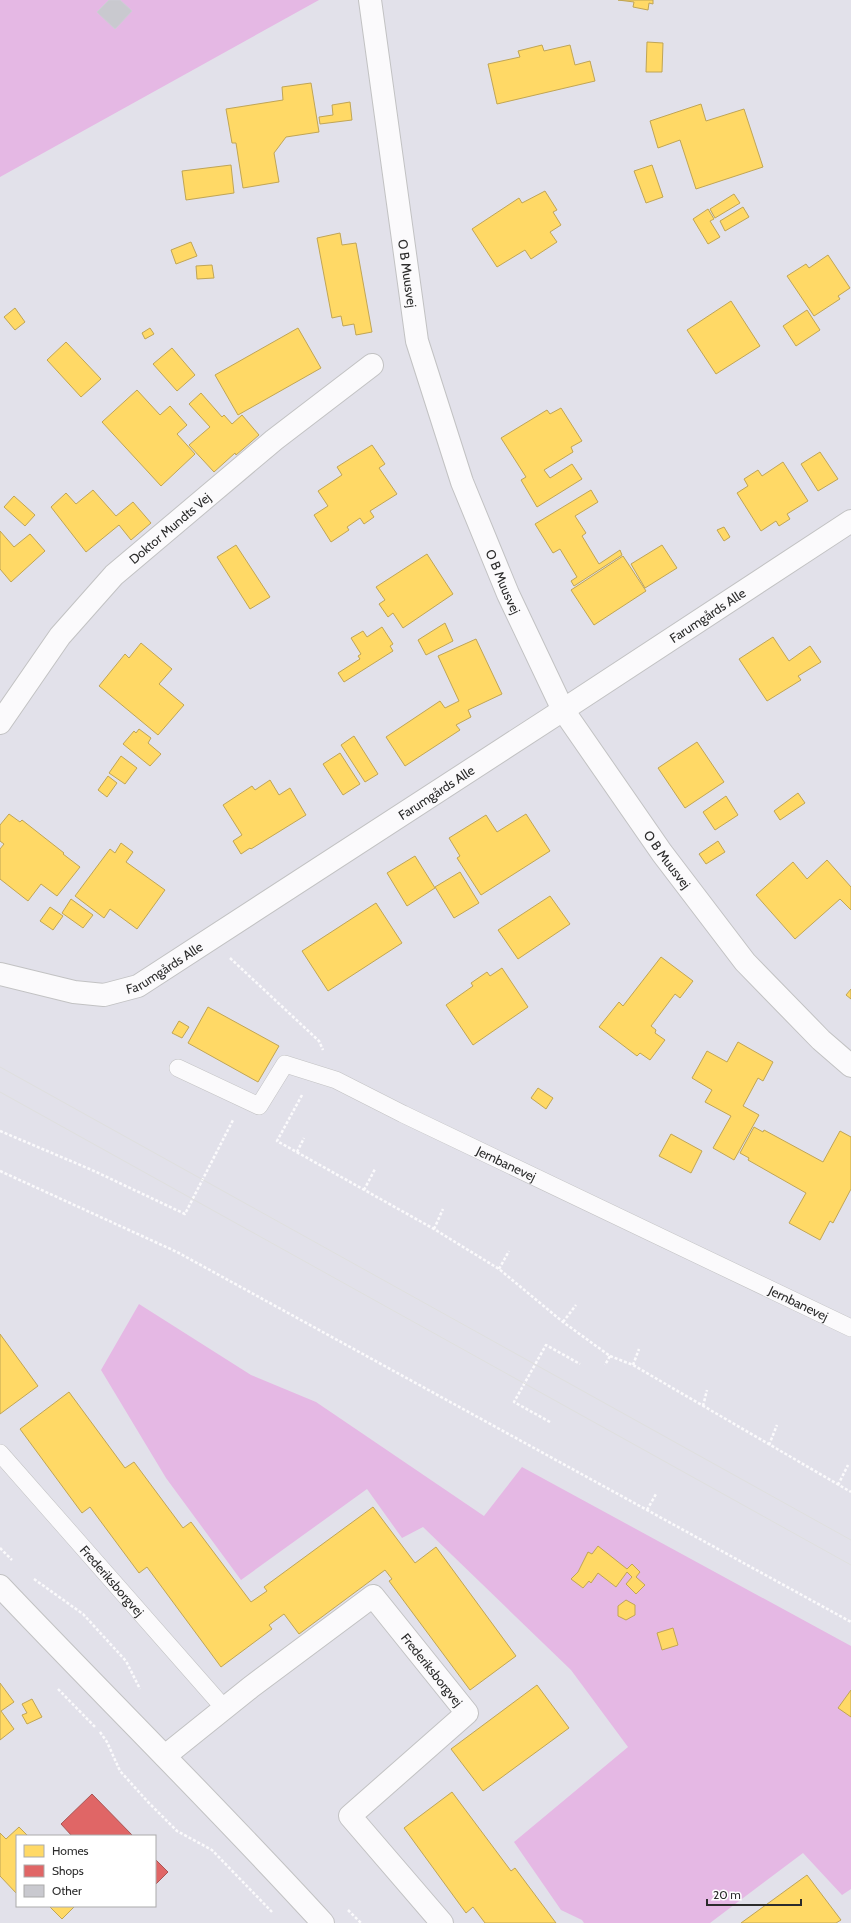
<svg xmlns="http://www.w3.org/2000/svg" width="851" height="1923" font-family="Cabin,sans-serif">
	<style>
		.green { fill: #e5b8e4 }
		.homes { fill: #ffd966; stroke: #c0a555 }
		.shops { fill: #e06666; stroke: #a55 }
		.building { fill: #c9c9cf; stroke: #cecdd5 }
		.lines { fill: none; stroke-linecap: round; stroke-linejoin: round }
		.service-casing { stroke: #c2c2c3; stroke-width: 18 }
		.minor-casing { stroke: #c2c2c3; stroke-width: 24 }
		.tertiary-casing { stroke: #c2c2c3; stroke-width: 24 }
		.path { stroke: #fbfafc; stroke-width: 2.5; stroke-dasharray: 3 2; stroke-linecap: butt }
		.service { stroke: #fbfafc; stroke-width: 17 }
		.minor { stroke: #fbfafc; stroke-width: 22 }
		.tertiary { stroke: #fbfafc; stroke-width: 22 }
		.tram { stroke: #dfdfde; stroke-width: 1 }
		.labels { text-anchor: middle; stroke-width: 4; stroke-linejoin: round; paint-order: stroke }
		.street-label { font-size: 13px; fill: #2c2c2c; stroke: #fff }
	</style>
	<rect width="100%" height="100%" fill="#e2e1ea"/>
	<path class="green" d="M 0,0 L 319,0 L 0,177 Z
		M 139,1304 L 251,1375 L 316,1402 L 484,1516 L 522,1467 L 851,1646 L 851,1889 L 842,1895 L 803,1853 L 710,1923 L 584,1923 L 582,1920 L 561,1910 L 514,1842 L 628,1747 L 571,1670 L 423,1527 L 402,1538 L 367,1489 L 241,1580 L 166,1478 L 101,1370 Z"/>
	<path class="homes" d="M 618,0 L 653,0 L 653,4 L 649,3 L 648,10 L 633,7 L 634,2 Z
		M 647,42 L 663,43 L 662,72 L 646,72 Z
		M 542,45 L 544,51 L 570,45 L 575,65 L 590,61 L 595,81 L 497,104 L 488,64 L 520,57 L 518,51 Z
		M 311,83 L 319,132 L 286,137 L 274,153 L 279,182 L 243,188 L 236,143 L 232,143 L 226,109 L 283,100 L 282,87 Z
		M 350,102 L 352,120 L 320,124 L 319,117 L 333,115 L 332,105 Z
		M 701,104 L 706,121 L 744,109 L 763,167 L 696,189 L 680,140 L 658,148 L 650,121 Z
		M 231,165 L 234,193 L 186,200 L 182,171 Z
		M 652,165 L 663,197 L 646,203 L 634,171 Z
		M 545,191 L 557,210 L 553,212 L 561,225 L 550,232 L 557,242 L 531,259 L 525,250 L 497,267 L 472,229 L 519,198 L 522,203 Z
		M 734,194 L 740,203 L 715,218 L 710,209 Z
		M 743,207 L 749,217 L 725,231 L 720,221 Z
		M 708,209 L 714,219 L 710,221 L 720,237 L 708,244 L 693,219 Z
		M 340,233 L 342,245 L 356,243 L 372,332 L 356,335 L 354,324 L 343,326 L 341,316 L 332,318 L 317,238 Z
		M 191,242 L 197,256 L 176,264 L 171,250 Z
		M 828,255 L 850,288 L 838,296 L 840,299 L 814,316 L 787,276 L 806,264 L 809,268 Z
		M 212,265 L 214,278 L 197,279 L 196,266 Z
		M 731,301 L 760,346 L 716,374 L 687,330 Z
		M 15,308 L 25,322 L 15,330 L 4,317 Z
		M 807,310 L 820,330 L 796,346 L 783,326 Z
		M 150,328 L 154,334 L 145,339 L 142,333 Z
		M 298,328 L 321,368 L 238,415 L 215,375 Z
		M 66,342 L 101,379 L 81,397 L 47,360 Z
		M 172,348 L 195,375 L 177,391 L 153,364 Z
		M 137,390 L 160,415 L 170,406 L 187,425 L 177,434 L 195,454 L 161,486 L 102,422 Z
		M 201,393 L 222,417 L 224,415 L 232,424 L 242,415 L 259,435 L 236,455 L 235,453 L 214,472 L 189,445 L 210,427 L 189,404 Z
		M 561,408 L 582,441 L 571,447 L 573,452 L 544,470 L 550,478 L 572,464 L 582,479 L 537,507 L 521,480 L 526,477 L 501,438 L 547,410 L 550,414 Z
		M 372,445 L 385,464 L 379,468 L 397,494 L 370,511 L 374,517 L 364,524 L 360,518 L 347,527 L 349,530 L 331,542 L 314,515 L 328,506 L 318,491 L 342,475 L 337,467 Z
		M 820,452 L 838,479 L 818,491 L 801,464 Z
		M 783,462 L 808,501 L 787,514 L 790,519 L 779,526 L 776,521 L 761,531 L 737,493 L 748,486 L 744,479 L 758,470 L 762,476 Z
		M 93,490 L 116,516 L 133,502 L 151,523 L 131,540 L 119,525 L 86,552 L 51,507 L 66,493 L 76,504 Z
		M 591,490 L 598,502 L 575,516 L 586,533 L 582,536 L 599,564 L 620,550 L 622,555 L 574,586 L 571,581 L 577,577 L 560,549 L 553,553 L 535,524 Z
		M 14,496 L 35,515 L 25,526 L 4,507 Z
		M 724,527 L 730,537 L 724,541 L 717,530 Z
		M 0,531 L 14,547 L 30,534 L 45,551 L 11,582 L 0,569 Z
		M 236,545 L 270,597 L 250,609 L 217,557 Z
		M 662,545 L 677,568 L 645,588 L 631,564 Z
		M 427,554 L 453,594 L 403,628 L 393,613 L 388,617 L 379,604 L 385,600 L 376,587 Z
		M 623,556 L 646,591 L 594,625 L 571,590 Z
		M 445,623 L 453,641 L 426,655 L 418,640 Z
		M 382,627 L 393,644 L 390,646 L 393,651 L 344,682 L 338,673 L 360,659 L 358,656 L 361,654 L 351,638 L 363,631 L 367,637 Z
		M 773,637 L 789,661 L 810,646 L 821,662 L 798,676 L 801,680 L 767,701 L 739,659 Z
		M 476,639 L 502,694 L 468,710 L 471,717 L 456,725 L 460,730 L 405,766 L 386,737 L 440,701 L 445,708 L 459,701 L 438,656 Z
		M 141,643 L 172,669 L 159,684 L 184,705 L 158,735 L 99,686 L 125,654 L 129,658 Z
		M 139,729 L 151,738 L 148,743 L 161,754 L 150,766 L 123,744 L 134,731 L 136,733 Z
		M 354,736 L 378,774 L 365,782 L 341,745 Z
		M 697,742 L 724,782 L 685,808 L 658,768 Z
		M 340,753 L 360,784 L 343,795 L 323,764 Z
		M 121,756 L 137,768 L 125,784 L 109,773 Z
		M 108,776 L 117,783 L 107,797 L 98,790 Z
		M 270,780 L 279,795 L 290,788 L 306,815 L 251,849 L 250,848 L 241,854 L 233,841 L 242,835 L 223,805 L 252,786 L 255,790 Z
		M 798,793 L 805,803 L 780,820 L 774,811 Z
		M 726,796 L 738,815 L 715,830 L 703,812 Z
		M 9,814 L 20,822 L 22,820 L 64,853 L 63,854 L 80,867 L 57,896 L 41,884 L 28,901 L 0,879 L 0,849 L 4,844 L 0,841 L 0,825 Z
		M 526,814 L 550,851 L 481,895 L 457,858 L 460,856 L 449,838 L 486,815 L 497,832 Z
		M 718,841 L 725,852 L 706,864 L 699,854 Z
		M 121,843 L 133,852 L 126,862 L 165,890 L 137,929 L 110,909 L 104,918 L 75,896 L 110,849 L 115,853 Z
		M 415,856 L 435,888 L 407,906 L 387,873 Z
		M 827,860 L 851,887 L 851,910 L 840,899 L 795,939 L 756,895 L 793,862 L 807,879 Z
		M 460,872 L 479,903 L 454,918 L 435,887 Z
		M 550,896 L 570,924 L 518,959 L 498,930 Z
		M 71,899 L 93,915 L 83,928 L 62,913 Z
		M 376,903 L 402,943 L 328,991 L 302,951 Z
		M 50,907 L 63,916 L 53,930 L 40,921 Z
		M 661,957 L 693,981 L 680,998 L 675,994 L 651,1026 L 656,1030 L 655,1033 L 665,1040 L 650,1060 L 640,1053 L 637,1056 L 599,1027 L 619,1002 L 623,1006 Z
		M 502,968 L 528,1007 L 473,1045 L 446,1005 L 473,986 L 471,983 L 487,972 L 490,976 Z
		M 851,989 L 851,999 L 846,995 Z
		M 208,1007 L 279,1046 L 258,1082 L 188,1043 Z
		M 179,1021 L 189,1027 L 182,1038 L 172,1033 Z
		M 738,1042 L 773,1062 L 763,1081 L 758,1078 L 743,1106 L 759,1115 L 734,1160 L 713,1148 L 731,1116 L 705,1102 L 712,1090 L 692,1078 L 707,1051 L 727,1062 Z
		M 538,1088 L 553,1098 L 546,1109 L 531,1098 Z
		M 754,1127 L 763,1132 L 764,1130 L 823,1162 L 840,1131 L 851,1137 L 851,1189 L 833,1223 L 830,1221 L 820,1240 L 789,1223 L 806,1193 L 748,1160 L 749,1158 L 740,1153 Z
		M 671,1134 L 702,1151 L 691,1173 L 659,1156 Z
		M 0,1334 L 38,1386 L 0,1414 Z
		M 69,1392 L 125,1468 L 134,1462 L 183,1528 L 191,1522 L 251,1602 L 267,1591 L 264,1587 L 373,1507 L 415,1563 L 436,1547 L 516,1656 L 470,1690 L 389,1581 L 392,1579 L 385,1570 L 299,1634 L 284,1614 L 269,1625 L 272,1629 L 221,1667 L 147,1567 L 139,1573 L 90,1507 L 82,1513 L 20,1429 Z
		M 598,1546 L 627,1569 L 632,1564 L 640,1572 L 636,1577 L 645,1585 L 636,1594 L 626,1584 L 632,1577 L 627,1572 L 616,1587 L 598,1573 L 591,1583 L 589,1581 L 583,1588 L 571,1579 L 578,1572 L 588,1552 L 592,1554 Z
		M 626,1600 L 635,1605 L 635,1615 L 626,1620 L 618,1616 L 618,1606 Z
		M 673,1628 L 678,1645 L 662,1650 L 657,1633 Z
		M 0,1683 L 14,1702 L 1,1711 L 14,1729 L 0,1740 Z
		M 537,1685 L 569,1728 L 483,1791 L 451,1749 Z
		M 851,1690 L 851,1717 L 838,1708 Z
		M 32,1699 L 42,1717 L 27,1724 L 22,1715 L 27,1713 L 22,1704 Z
		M 452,1792 L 511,1871 L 515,1868 L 556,1923 L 485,1923 L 473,1907 L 466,1913 L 404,1828 Z
		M 19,1827 L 28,1836 L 17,1836 L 17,1894 L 0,1876 L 0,1833 L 6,1839 Z
		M 807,1875 L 841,1920 L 836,1923 L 741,1923 Z
		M 49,1906 L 75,1906 L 62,1919 Z"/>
	<path class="shops" d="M 92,1794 L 133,1836 L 72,1836 L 61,1824 Z
		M 155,1859 L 168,1872 L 155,1885 Z"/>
	<path class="building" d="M 109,0 L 120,0 L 132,11 L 115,29 L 97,12 Z"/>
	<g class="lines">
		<g class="service-casing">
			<g id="service">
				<path id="s1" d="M 178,1068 L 259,1106 L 285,1064 L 336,1080 L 403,1114 L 851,1328"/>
				<path id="s2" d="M 0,1453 L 224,1708"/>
			</g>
		</g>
		<g class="minor-casing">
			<g id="minor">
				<path id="s3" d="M 370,0 L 417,341 L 462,482 L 508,594 L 563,710 L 662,853 L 745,962 L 821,1040 L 851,1066"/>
				<path id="s4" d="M 0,723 L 60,636 L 114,575 L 274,440 L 372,365"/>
				<path id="s5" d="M 0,974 L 74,992 L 104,995 L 138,986 L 563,710 L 851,521"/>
				<path id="s6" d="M 165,1756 L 251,1687 L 373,1596 L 467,1713 L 350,1816 L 442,1923"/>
			</g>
		</g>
		<g class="tertiary-casing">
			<path id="tertiary" d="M 0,1586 C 107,1699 218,1808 323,1923"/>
		</g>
		<path class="path" d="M 230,958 L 319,1041 L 323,1050
			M 302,1095 L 277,1141 L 434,1229 L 499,1269 L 563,1322 L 610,1356 L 605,1365
			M 0,1131 L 92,1170 L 185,1214 L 233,1120
			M 297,1152 L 304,1138
			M 0,1171 L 177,1252 L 851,1622
			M 364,1190 L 375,1169
			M 434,1229 L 443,1209
			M 499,1269 L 509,1251
			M 563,1322 L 576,1305
			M 610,1356 L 633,1365 L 851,1492
			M 633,1365 L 639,1349
			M 703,1406 L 707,1390
			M 550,1422 L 514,1402 L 546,1345 L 580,1364
			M 769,1445 L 777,1425
			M 838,1485 L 848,1465
			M 647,1510 L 656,1494
			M 0,1548 L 12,1560
			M 34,1579 L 83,1614 L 126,1661 L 140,1689
			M 58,1689 L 95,1727
			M 100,1732 L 107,1742 L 120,1771 L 148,1802 L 177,1831 L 212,1850 L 272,1912
			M 348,1910 L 361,1923"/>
		<use href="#service" class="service"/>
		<use href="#minor" class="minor"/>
		<use href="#tertiary" class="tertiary"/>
		<path class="tram" d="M 0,1067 L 851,1540
			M 0,1092 L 851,1565"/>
	</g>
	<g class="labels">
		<g class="street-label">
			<text dy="5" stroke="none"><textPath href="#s3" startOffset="276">O B Muusvej</textPath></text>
			<text dy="5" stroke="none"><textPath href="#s4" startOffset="260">Doktor Mundts Vej</textPath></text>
			<text dy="5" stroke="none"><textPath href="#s3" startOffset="600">O B Muusvej</textPath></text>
			<text dy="5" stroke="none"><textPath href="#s5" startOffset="821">Farumgårds Alle</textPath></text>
			<text dy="5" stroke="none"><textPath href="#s5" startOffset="497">Farumgårds Alle</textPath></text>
			<text dy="5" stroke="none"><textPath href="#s3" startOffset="924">O B Muusvej</textPath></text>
			<text dy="5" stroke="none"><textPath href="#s5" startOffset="173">Farumgårds Alle</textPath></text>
			<text dy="5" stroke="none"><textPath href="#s1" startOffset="382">Jernbanevej</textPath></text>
			<text dy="5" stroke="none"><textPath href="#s1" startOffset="706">Jernbanevej</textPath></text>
			<text dy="5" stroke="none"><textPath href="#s2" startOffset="170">Frederiksborgvej</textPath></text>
			<text dy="5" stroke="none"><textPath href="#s6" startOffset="357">Frederiksborgvej</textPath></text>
		</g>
	</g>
	<rect x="16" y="1835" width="140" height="72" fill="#ffffff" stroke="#ababab"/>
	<rect x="24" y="1845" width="20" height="12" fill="#ffd966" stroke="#ababab"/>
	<text x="52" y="1855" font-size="12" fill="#2c2c2c">Homes</text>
	<rect x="24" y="1865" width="20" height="12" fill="#e06666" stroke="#ababab"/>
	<text x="52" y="1875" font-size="12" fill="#2c2c2c">Shops</text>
	<rect x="24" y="1885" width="20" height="12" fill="#c9c9cf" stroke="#ababab"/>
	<text x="52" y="1895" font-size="12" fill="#2c2c2c">Other</text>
	<path d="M707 1899v6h94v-6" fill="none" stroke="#2c2c2c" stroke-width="2"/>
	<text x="713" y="1899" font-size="12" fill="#2c2c2c" stroke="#ffffff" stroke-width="3" paint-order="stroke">20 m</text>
</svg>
